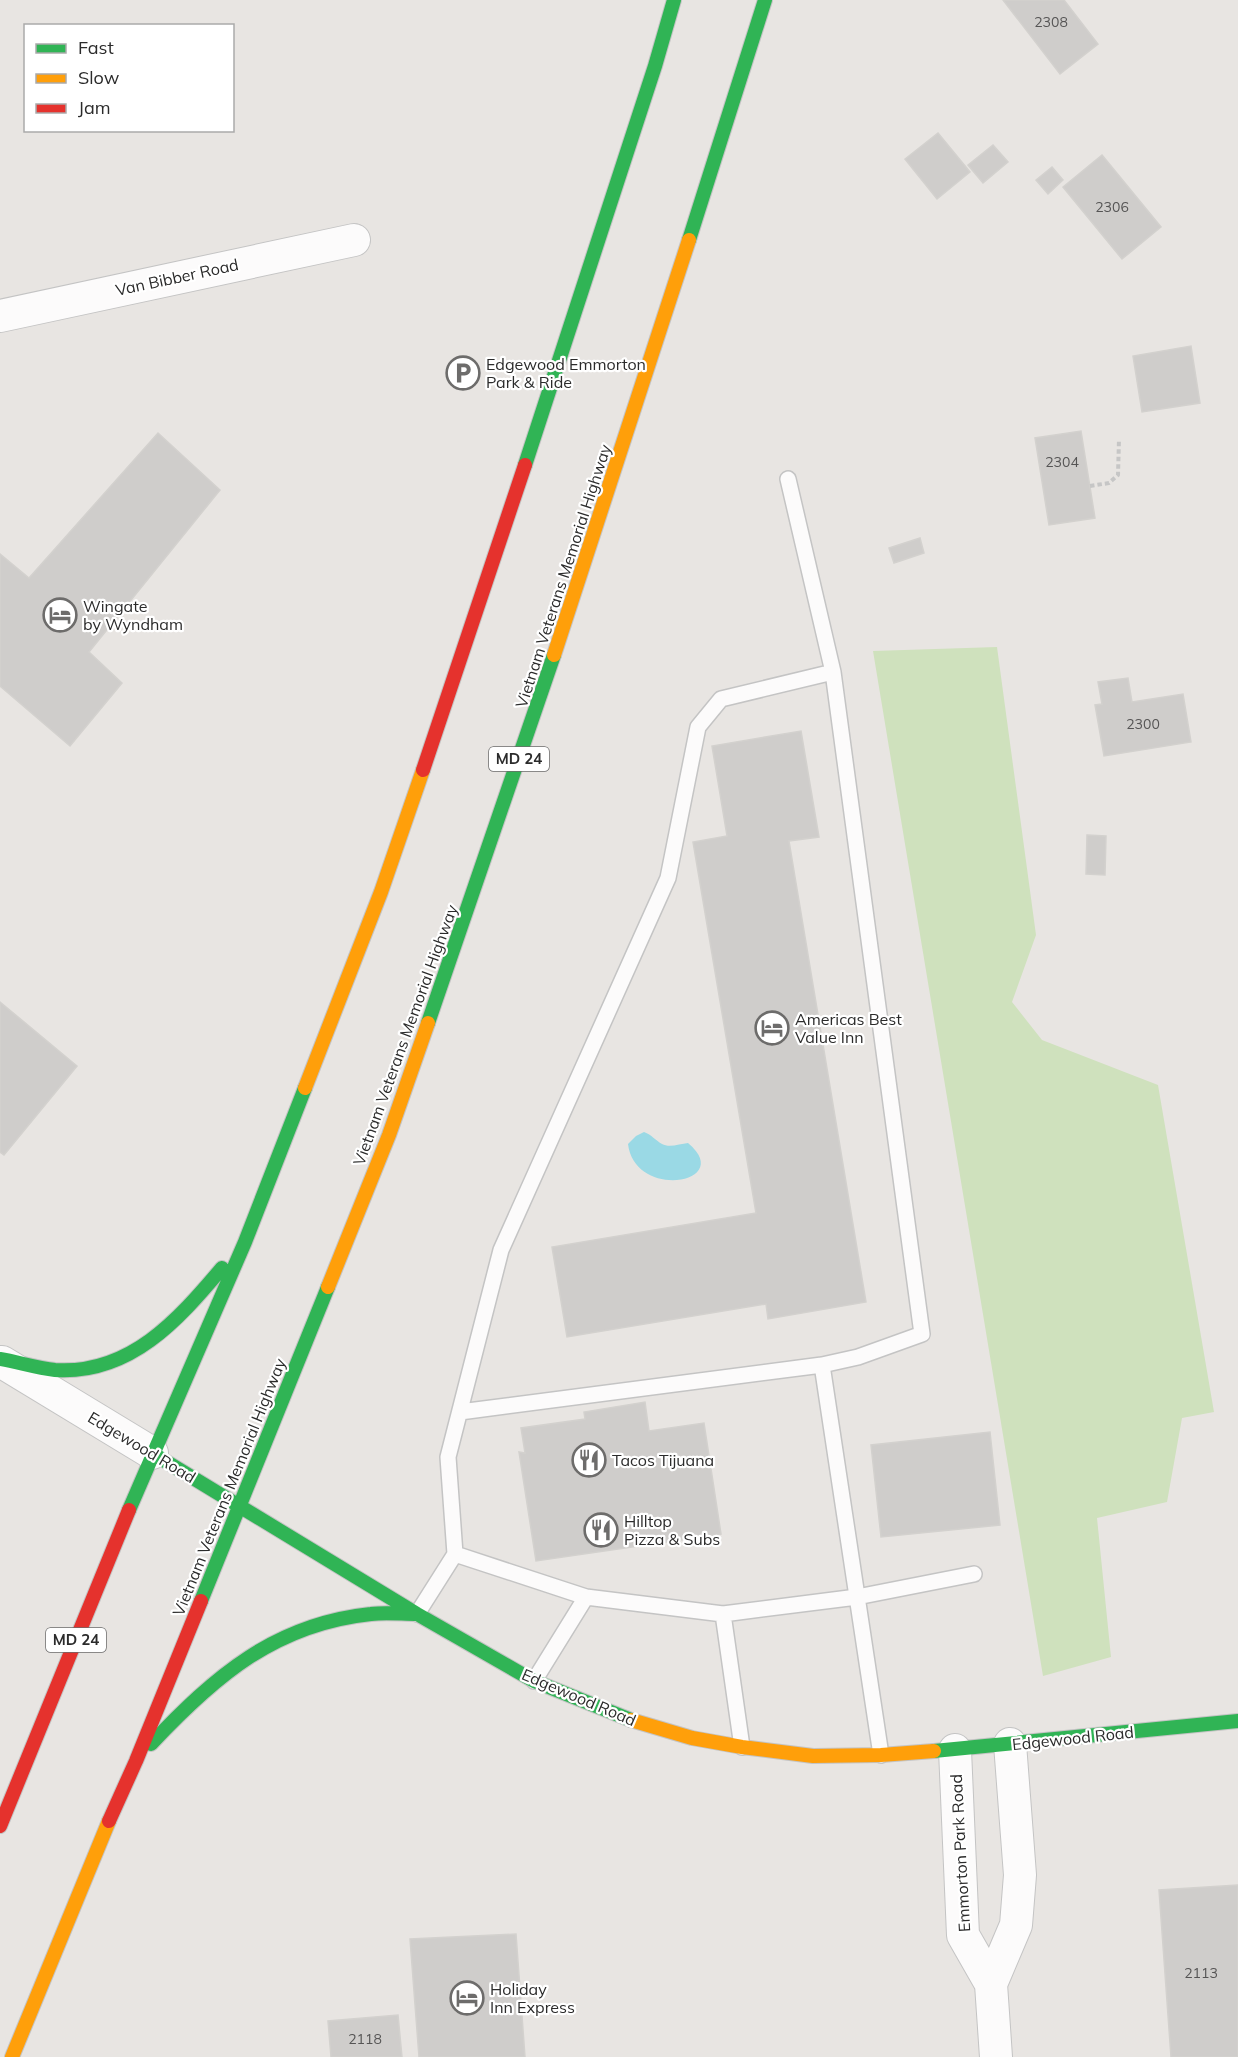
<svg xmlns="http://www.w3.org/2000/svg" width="1238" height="2057" font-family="Mulish,sans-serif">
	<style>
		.green { fill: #cfe1bd }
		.water { fill: #9ad9e5 }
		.building { fill: #cfcdcb; stroke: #d3d1ce; stroke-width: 1.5 }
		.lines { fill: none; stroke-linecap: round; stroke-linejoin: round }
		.lane-casing { stroke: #c4c4c4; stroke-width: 18 }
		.street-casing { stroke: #c4c4c4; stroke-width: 34 }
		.fast-casing { stroke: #c4c4c4; stroke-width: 16 }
		.slow-casing { stroke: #c4c4c4; stroke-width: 16 }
		.jam-casing { stroke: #c4c4c4; stroke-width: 16 }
		.path { stroke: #c6c6c6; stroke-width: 4; stroke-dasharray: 4.5 3; stroke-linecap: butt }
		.lane { stroke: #fcfbfb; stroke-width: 15 }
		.street { stroke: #fcfbfb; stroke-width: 32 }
		.fast { stroke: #30b455; stroke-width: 14 }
		.slow { stroke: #ff9f0a; stroke-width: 14 }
		.jam { stroke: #e5322d; stroke-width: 14 }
		.labels { text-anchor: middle; stroke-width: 4.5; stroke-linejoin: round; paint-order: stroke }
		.number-label { font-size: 14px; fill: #555454 }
		.shield { fill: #fff; stroke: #6b6b6b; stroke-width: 1.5 }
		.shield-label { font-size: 15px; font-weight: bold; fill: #2b2b2b }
		.street-label { font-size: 16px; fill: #2b2b2b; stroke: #fff }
		.poi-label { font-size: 16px; fill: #2b2b2b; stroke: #fff; text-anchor: start }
	</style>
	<rect width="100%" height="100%" fill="#e8e5e2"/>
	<path class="green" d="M 997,647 L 1036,935 L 1012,1002 L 1042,1040 L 1158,1085 L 1214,1412 L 1182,1418 L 1167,1502 L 1097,1518 L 1111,1657 L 1043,1676 L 873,651 Z"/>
	<path class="water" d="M 644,1132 C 652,1135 655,1140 662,1144 C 669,1148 680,1144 688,1143 C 736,1183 635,1201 628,1144 L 636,1136 Z"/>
	<path class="building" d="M 1003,0 L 1064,0 L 1098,44 L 1060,74 Z
		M 938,133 L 970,172 L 937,199 L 905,159 Z
		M 993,145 L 1008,162 L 983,183 L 968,165 Z
		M 1102,155 L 1161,227 L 1122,259 L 1063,187 Z
		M 1052,167 L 1063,180 L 1048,194 L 1036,180 Z
		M 1191,346 L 1200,403 L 1142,412 L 1133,356 Z
		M 1081,431 L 1095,518 L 1049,525 L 1035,438 Z
		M 158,433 L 220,490 L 89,652 L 122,683 L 70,746 L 0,686 L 0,554 L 29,578 Z
		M 920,538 L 924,553 L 894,563 L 889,548 Z
		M 1128,678 L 1132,702 L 1183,694 L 1191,742 L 1104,756 L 1095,705 L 1102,704 L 1098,682 Z
		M 801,731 L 819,837 L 789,841 L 866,1302 L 768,1319 L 766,1304 L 567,1337 L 552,1247 L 756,1213 L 693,842 L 727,836 L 712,746 Z
		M 1087,835 L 1106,836 L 1105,875 L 1086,874 Z
		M 0,1002 L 77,1066 L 4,1155 L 0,1152 Z
		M 645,1402 L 649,1431 L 704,1423 L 721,1534 L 536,1561 L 519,1452 L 525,1453 L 521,1428 L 585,1419 L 584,1412 Z
		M 990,1432 L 1000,1525 L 881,1537 L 871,1445 Z
		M 1238,1885 L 1238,2057 L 1171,2057 L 1159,1890 Z
		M 516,1934 L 525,2057 L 419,2057 L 410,1939 Z
		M 398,2015 L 402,2057 L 331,2057 L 328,2021 Z"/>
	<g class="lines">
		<g class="lane-casing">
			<path id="lane" d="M 822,1365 L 881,1755
				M 460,1412 L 822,1365 L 858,1357 L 922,1334 L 833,672 L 788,479
				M 455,1554 L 586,1597 L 723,1614 L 857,1597 L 974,1574
				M 417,1614 L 455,1554 L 448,1457 L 501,1250 L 668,878 L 698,727 L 721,699 L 833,672
				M 723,1614 L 742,1747
				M 534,1681 L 586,1597"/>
		</g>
		<g class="street-casing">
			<path id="street" d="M 0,316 L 354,240
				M 2,1362 L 152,1453
				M 955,1750 L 963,1935 L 991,1984
				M 996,2057 L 991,1984 L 1016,1925 L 1020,1875 L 1010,1744"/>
		</g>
		<g class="fast-casing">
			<path id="fast" d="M 689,240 L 765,0
				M 525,465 L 655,66 L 674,0
				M 428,1023 L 554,655
				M 0,1359 C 18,1362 36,1368 55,1370 C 130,1375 178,1320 222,1268
				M 152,1453 L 417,1614 L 534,1681 L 631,1720
				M 129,1510 L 245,1242 L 305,1088
				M 201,1601 L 328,1287
				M 151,1744 C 215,1676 275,1624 371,1614 C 386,1612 402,1614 417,1614
				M 934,1751 L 1238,1721"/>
		</g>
		<g class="slow-casing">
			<path id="slow" d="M 554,655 L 689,240
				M 305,1088 L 381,892 L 423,770
				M 328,1287 L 389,1135 L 428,1023
				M 631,1720 L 692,1738 L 742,1747 L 813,1756 L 881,1755 L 934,1751
				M 12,2057 L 109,1821"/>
		</g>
		<g class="jam-casing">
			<path id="jam" d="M 423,770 L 525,465
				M 109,1821 L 136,1761 L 201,1601
				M 0,1826 L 129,1510"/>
		</g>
		<path class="path" d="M 1090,486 L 1109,483 L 1118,475 L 1119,439"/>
		<use href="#lane" class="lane"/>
		<use href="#street" class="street"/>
		<use href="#fast" class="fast"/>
		<use href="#slow" class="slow"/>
		<use href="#jam" class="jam"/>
	</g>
	<defs>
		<g id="parking-ring" transform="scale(1.725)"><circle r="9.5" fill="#fff" stroke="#6d6c6b" stroke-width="1.5"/><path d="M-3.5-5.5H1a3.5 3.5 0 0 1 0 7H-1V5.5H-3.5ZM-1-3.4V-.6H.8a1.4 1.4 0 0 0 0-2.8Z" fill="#6d6c6b"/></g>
		<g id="hotel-ring" transform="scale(1.725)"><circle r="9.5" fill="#fff" stroke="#6d6c6b" stroke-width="1.5"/><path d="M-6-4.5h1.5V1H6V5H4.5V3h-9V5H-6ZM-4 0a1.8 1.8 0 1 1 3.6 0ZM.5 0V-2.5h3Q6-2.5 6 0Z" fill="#6d6c6b"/></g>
		<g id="restaurant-ring" transform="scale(1.725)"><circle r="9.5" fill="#fff" stroke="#6d6c6b" stroke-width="1.5"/><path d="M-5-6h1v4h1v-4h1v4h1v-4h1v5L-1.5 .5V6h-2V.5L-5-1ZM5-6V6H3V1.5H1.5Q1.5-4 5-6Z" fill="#6d6c6b"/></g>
	</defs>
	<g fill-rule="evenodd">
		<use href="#parking-ring" x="463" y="373"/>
		<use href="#hotel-ring" x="60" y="615"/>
		<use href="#hotel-ring" x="772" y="1028"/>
		<use href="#restaurant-ring" x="589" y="1460"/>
		<use href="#restaurant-ring" x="601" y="1530"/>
		<use href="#hotel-ring" x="467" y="1998"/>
	</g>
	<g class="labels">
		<g class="number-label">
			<text x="1051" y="27">2308</text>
			<text x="1112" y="212">2306</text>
			<text x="1062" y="467">2304</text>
			<text x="1143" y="729">2300</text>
			<text x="1201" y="1978">2113</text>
			<text x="365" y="2044">2118</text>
		</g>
		<g class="shield">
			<rect x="489" y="747" width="60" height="24" rx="4.5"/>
			<rect x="46" y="1628" width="60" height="24" rx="4.5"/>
		</g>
		<g class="shield-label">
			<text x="519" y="764">MD 24</text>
			<text x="76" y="1645">MD 24</text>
		</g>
		<g class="street-label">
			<text transform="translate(177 277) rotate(-12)" y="6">Van Bibber Road</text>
			<text transform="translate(563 576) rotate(-72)" y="6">Vietnam Veterans Memorial Highway</text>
			<text transform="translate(405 1035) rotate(-70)" y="6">Vietnam Veterans Memorial Highway</text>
			<text transform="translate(142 1447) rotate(31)" y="6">Edgewood Road</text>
			<text transform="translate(229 1487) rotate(-68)" y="6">Vietnam Veterans Memorial Highway</text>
			<text transform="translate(579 1697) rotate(23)" y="6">Edgewood Road</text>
			<text transform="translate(1073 1738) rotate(-6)" y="6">Edgewood Road</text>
			<text transform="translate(960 1853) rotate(-93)" y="6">Emmorton Park Road</text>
		</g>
		<g class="poi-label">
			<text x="486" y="370">Edgewood Emmorton<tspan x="486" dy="18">Park &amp; Ride</tspan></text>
			<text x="83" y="612">Wingate<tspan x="83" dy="18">by Wyndham</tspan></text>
			<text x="795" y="1025">Americas Best<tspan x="795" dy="18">Value Inn</tspan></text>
			<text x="612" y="1466">Tacos Tijuana</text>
			<text x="624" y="1527">Hilltop<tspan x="624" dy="18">Pizza &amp; Subs</tspan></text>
			<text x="490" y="1995">Holiday<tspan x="490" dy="18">Inn Express</tspan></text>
		</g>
	</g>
	<rect x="24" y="24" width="210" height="108" fill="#ffffff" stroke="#aaaaaa" stroke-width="1.5"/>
	<rect x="36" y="44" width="30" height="9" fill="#30b455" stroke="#aaaaaa" stroke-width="1.5"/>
	<text x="78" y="54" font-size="18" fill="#2b2b2b">Fast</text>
	<rect x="36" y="74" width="30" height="9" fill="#ff9f0a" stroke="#aaaaaa" stroke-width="1.5"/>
	<text x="78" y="84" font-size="18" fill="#2b2b2b">Slow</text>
	<rect x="36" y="104" width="30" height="9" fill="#e5322d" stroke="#aaaaaa" stroke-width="1.5"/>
	<text x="78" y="114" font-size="18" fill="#2b2b2b">Jam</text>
</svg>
